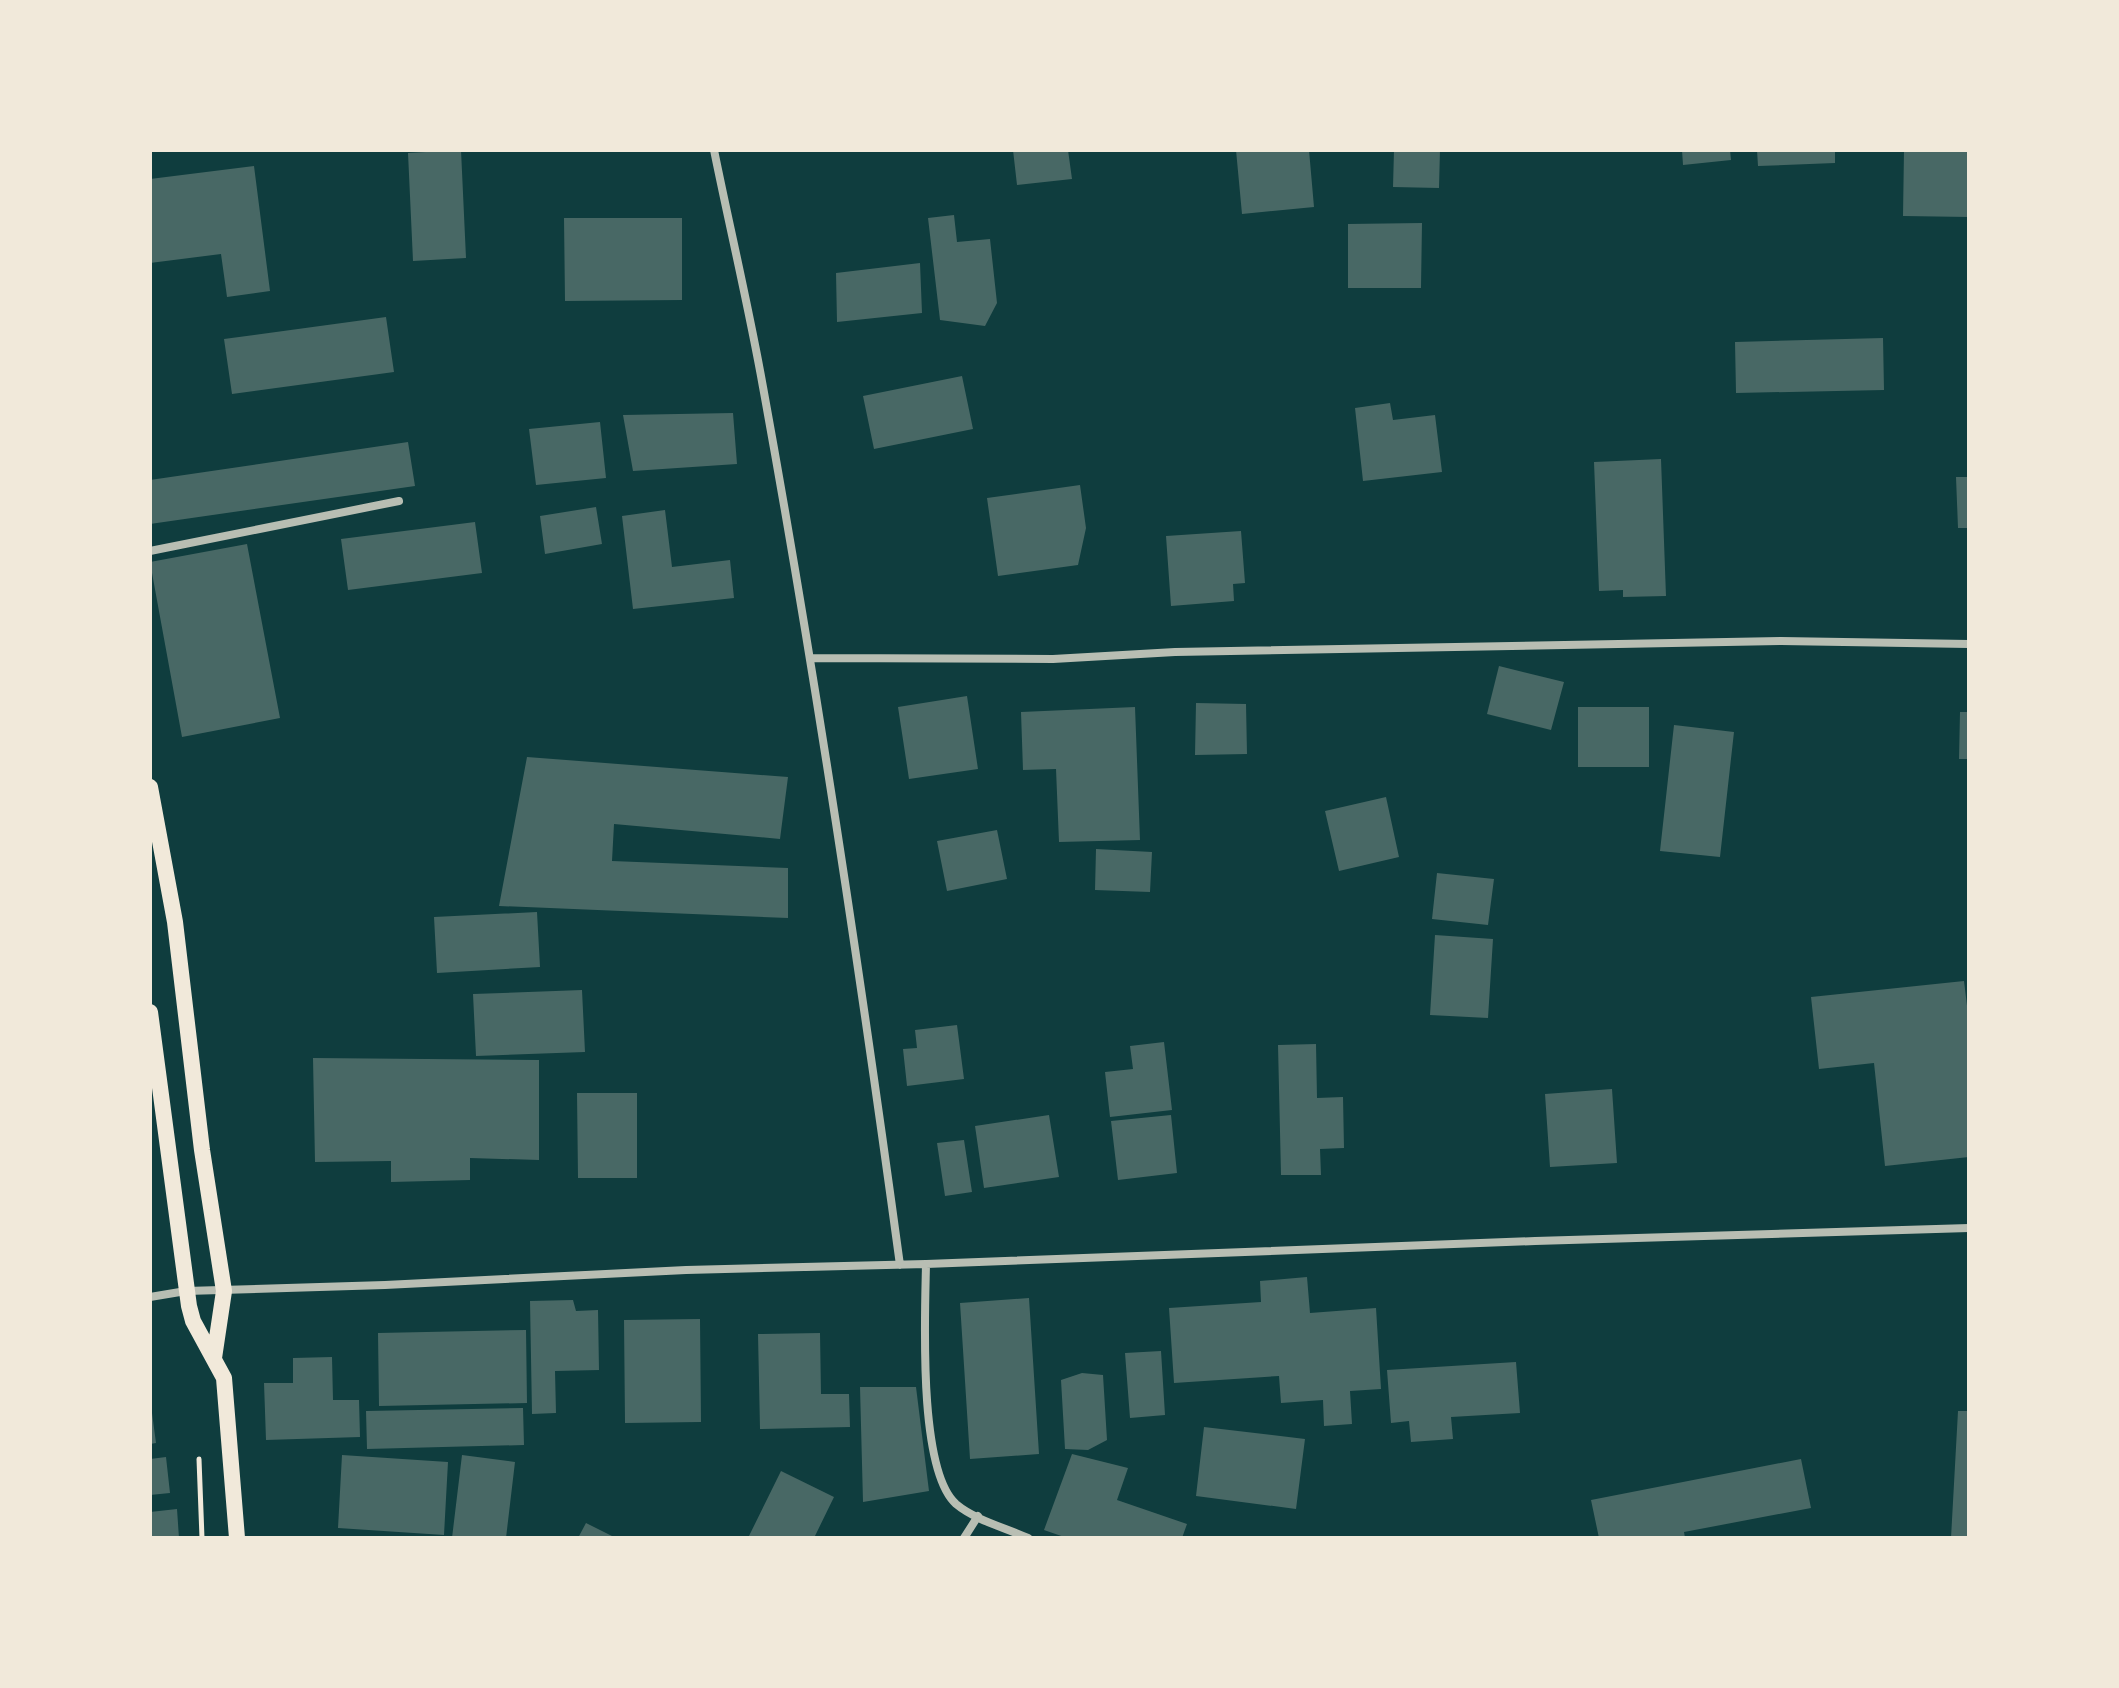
<svg xmlns="http://www.w3.org/2000/svg" width="2119" height="1688" font-family="'Golos Text',sans-serif">
	<style>
		.building { fill: #486865 }
		.lines { fill: none; stroke-linecap: round; stroke-linejoin: round }
		.path { stroke: #f1e9da; stroke-width: 5 }
		.minor { stroke: #b8beb3; stroke-width: 8 }
		.secondary { stroke: #f1e9da; stroke-width: 16 }
	</style>
	<rect width="100%" height="100%" fill="#0f3d3e"/>
	<path class="building" d="M 461,150 L 466,258 L 413,261 L 408,153 Z
		M 1013,150 L 1068,150 L 1072,179 L 1017,185 Z
		M 1236,150 L 1309,150 L 1314,207 L 1242,214 Z
		M 1394,150 L 1440,150 L 1439,188 L 1393,187 Z
		M 1682,150 L 1730,150 L 1731,160 L 1683,165 Z
		M 1757,150 L 1835,150 L 1835,163 L 1758,166 Z
		M 1904,150 L 1969,150 L 1969,217 L 1903,216 Z
		M 254,166 L 270,291 L 227,297 L 221,254 L 150,263 L 150,179 Z
		M 954,215 L 957,242 L 990,239 L 997,303 L 985,326 L 940,320 L 928,218 Z
		M 564,218 L 682,218 L 682,300 L 565,301 Z
		M 1422,223 L 1421,288 L 1348,288 L 1348,224 Z
		M 920,263 L 922,313 L 837,322 L 836,273 Z
		M 386,317 L 394,372 L 232,394 L 224,339 Z
		M 1883,338 L 1884,390 L 1736,393 L 1735,342 Z
		M 962,376 L 973,429 L 874,449 L 863,396 Z
		M 1390,403 L 1393,420 L 1435,415 L 1442,472 L 1363,481 L 1355,408 Z
		M 733,413 L 737,464 L 633,471 L 623,415 Z
		M 600,422 L 606,478 L 536,485 L 529,429 Z
		M 408,442 L 415,486 L 150,524 L 150,480 Z
		M 1661,459 L 1666,596 L 1623,597 L 1623,590 L 1599,591 L 1594,462 Z
		M 1956,477 L 1969,477 L 1969,528 L 1958,528 Z
		M 1080,485 L 1086,528 L 1078,565 L 998,576 L 987,498 Z
		M 596,507 L 602,544 L 545,554 L 540,516 Z
		M 665,510 L 672,567 L 730,560 L 734,598 L 633,609 L 622,516 Z
		M 475,522 L 482,573 L 348,590 L 341,539 Z
		M 1241,531 L 1245,583 L 1233,584 L 1234,601 L 1171,606 L 1166,536 Z
		M 247,544 L 280,718 L 182,737 L 150,562 Z
		M 1499,666 L 1564,682 L 1551,730 L 1487,714 Z
		M 967,696 L 978,769 L 909,779 L 898,707 Z
		M 1196,703 L 1246,704 L 1247,754 L 1195,755 Z
		M 1135,707 L 1140,840 L 1059,842 L 1056,769 L 1023,770 L 1021,712 Z
		M 1578,707 L 1649,707 L 1649,767 L 1578,767 Z
		M 1960,712 L 1969,712 L 1969,759 L 1959,759 Z
		M 1674,725 L 1734,732 L 1720,857 L 1660,851 Z
		M 527,757 L 788,777 L 780,839 L 614,824 L 612,861 L 788,868 L 788,918 L 499,906 Z
		M 1386,797 L 1399,857 L 1339,871 L 1325,811 Z
		M 997,830 L 1007,879 L 947,891 L 937,841 Z
		M 1096,849 L 1152,852 L 1150,892 L 1095,890 Z
		M 1437,873 L 1494,879 L 1488,925 L 1432,919 Z
		M 537,912 L 540,967 L 437,973 L 434,917 Z
		M 1435,935 L 1493,939 L 1488,1018 L 1430,1015 Z
		M 1964,981 L 1969,1022 L 1969,1157 L 1885,1166 L 1874,1063 L 1819,1069 L 1811,997 Z
		M 582,990 L 585,1052 L 476,1056 L 473,994 Z
		M 957,1025 L 964,1079 L 907,1086 L 903,1049 L 917,1048 L 915,1030 Z
		M 1164,1042 L 1172,1110 L 1110,1117 L 1105,1072 L 1133,1069 L 1130,1046 Z
		M 1316,1044 L 1317,1098 L 1343,1097 L 1344,1148 L 1320,1149 L 1321,1175 L 1281,1175 L 1278,1045 Z
		M 313,1058 L 539,1060 L 539,1160 L 470,1158 L 470,1180 L 391,1182 L 391,1161 L 315,1162 Z
		M 1612,1089 L 1617,1163 L 1550,1167 L 1545,1094 Z
		M 577,1093 L 637,1093 L 637,1178 L 578,1178 Z
		M 1049,1115 L 1059,1177 L 984,1188 L 975,1126 Z
		M 1171,1115 L 1177,1173 L 1118,1180 L 1111,1121 Z
		M 964,1140 L 972,1192 L 945,1196 L 937,1143 Z
		M 1307,1277 L 1310,1313 L 1376,1308 L 1381,1389 L 1350,1391 L 1352,1424 L 1324,1426 L 1323,1400 L 1281,1403 L 1279,1376 L 1174,1383 L 1169,1308 L 1261,1302 L 1260,1281 Z
		M 1029,1298 L 1039,1454 L 970,1459 L 960,1303 Z
		M 573,1300 L 576,1311 L 598,1310 L 599,1370 L 555,1371 L 556,1413 L 532,1414 L 530,1301 Z
		M 700,1319 L 701,1422 L 625,1423 L 624,1320 Z
		M 526,1330 L 527,1403 L 379,1406 L 378,1333 Z
		M 820,1333 L 821,1394 L 849,1394 L 850,1427 L 760,1429 L 758,1334 Z
		M 1161,1351 L 1165,1415 L 1130,1418 L 1125,1353 Z
		M 332,1357 L 333,1400 L 359,1400 L 360,1437 L 266,1440 L 264,1383 L 293,1383 L 293,1358 Z
		M 1516,1362 L 1520,1413 L 1451,1417 L 1453,1439 L 1411,1442 L 1409,1421 L 1391,1423 L 1387,1370 Z
		M 1082,1373 L 1103,1375 L 1107,1440 L 1088,1450 L 1065,1449 L 1061,1380 Z
		M 860,1387 L 916,1387 L 929,1491 L 863,1502 Z
		M 523,1408 L 524,1445 L 367,1449 L 366,1411 Z
		M 1958,1411 L 1969,1411 L 1969,1538 L 1951,1538 Z
		M 152,1413 L 156,1443 L 150,1444 L 150,1414 Z
		M 1204,1427 L 1305,1439 L 1296,1509 L 1196,1496 Z
		M 1072,1454 L 1128,1468 L 1117,1500 L 1187,1524 L 1182,1538 L 1067,1538 L 1044,1530 Z
		M 342,1455 L 448,1462 L 444,1535 L 338,1528 Z
		M 462,1455 L 515,1462 L 506,1538 L 452,1538 Z
		M 166,1457 L 170,1493 L 150,1495 L 150,1459 Z
		M 1801,1459 L 1811,1508 L 1684,1532 L 1685,1538 L 1599,1538 L 1591,1500 Z
		M 781,1471 L 834,1497 L 814,1538 L 748,1538 Z
		M 177,1509 L 179,1538 L 150,1538 L 150,1512 Z
		M 586,1523 L 616,1538 L 578,1538 Z"/>
	<g class="lines">
		<path class="path" d="M 199,1459 L 202,1538"/>
		<path class="minor" d="M 714,150 C 730,229 749,308 763,387 C 816,678 860,971 900,1265
			M 150,551 L 399,501
			M 811,658 L 1053,659 L 1175,652 L 1781,641 L 1969,644
			M 926,1264 C 925,1316 918,1470 956,1504 C 975,1520 1006,1528 1028,1538
			M 150,1297 L 186,1291 L 385,1285 L 686,1270 L 926,1264 L 1535,1241 L 1969,1228
			M 964,1538 L 978,1516"/>
		<path class="secondary" d="M 150,787 L 175,922 L 202,1150 L 224,1291 L 214,1358
			M 150,1012 L 189,1306 L 193,1321 L 224,1378 L 237,1538"/>
	</g>
	<rect width="2119" height="1688" fill="none" stroke="#f1e9da" stroke-width="304"/>
</svg>
